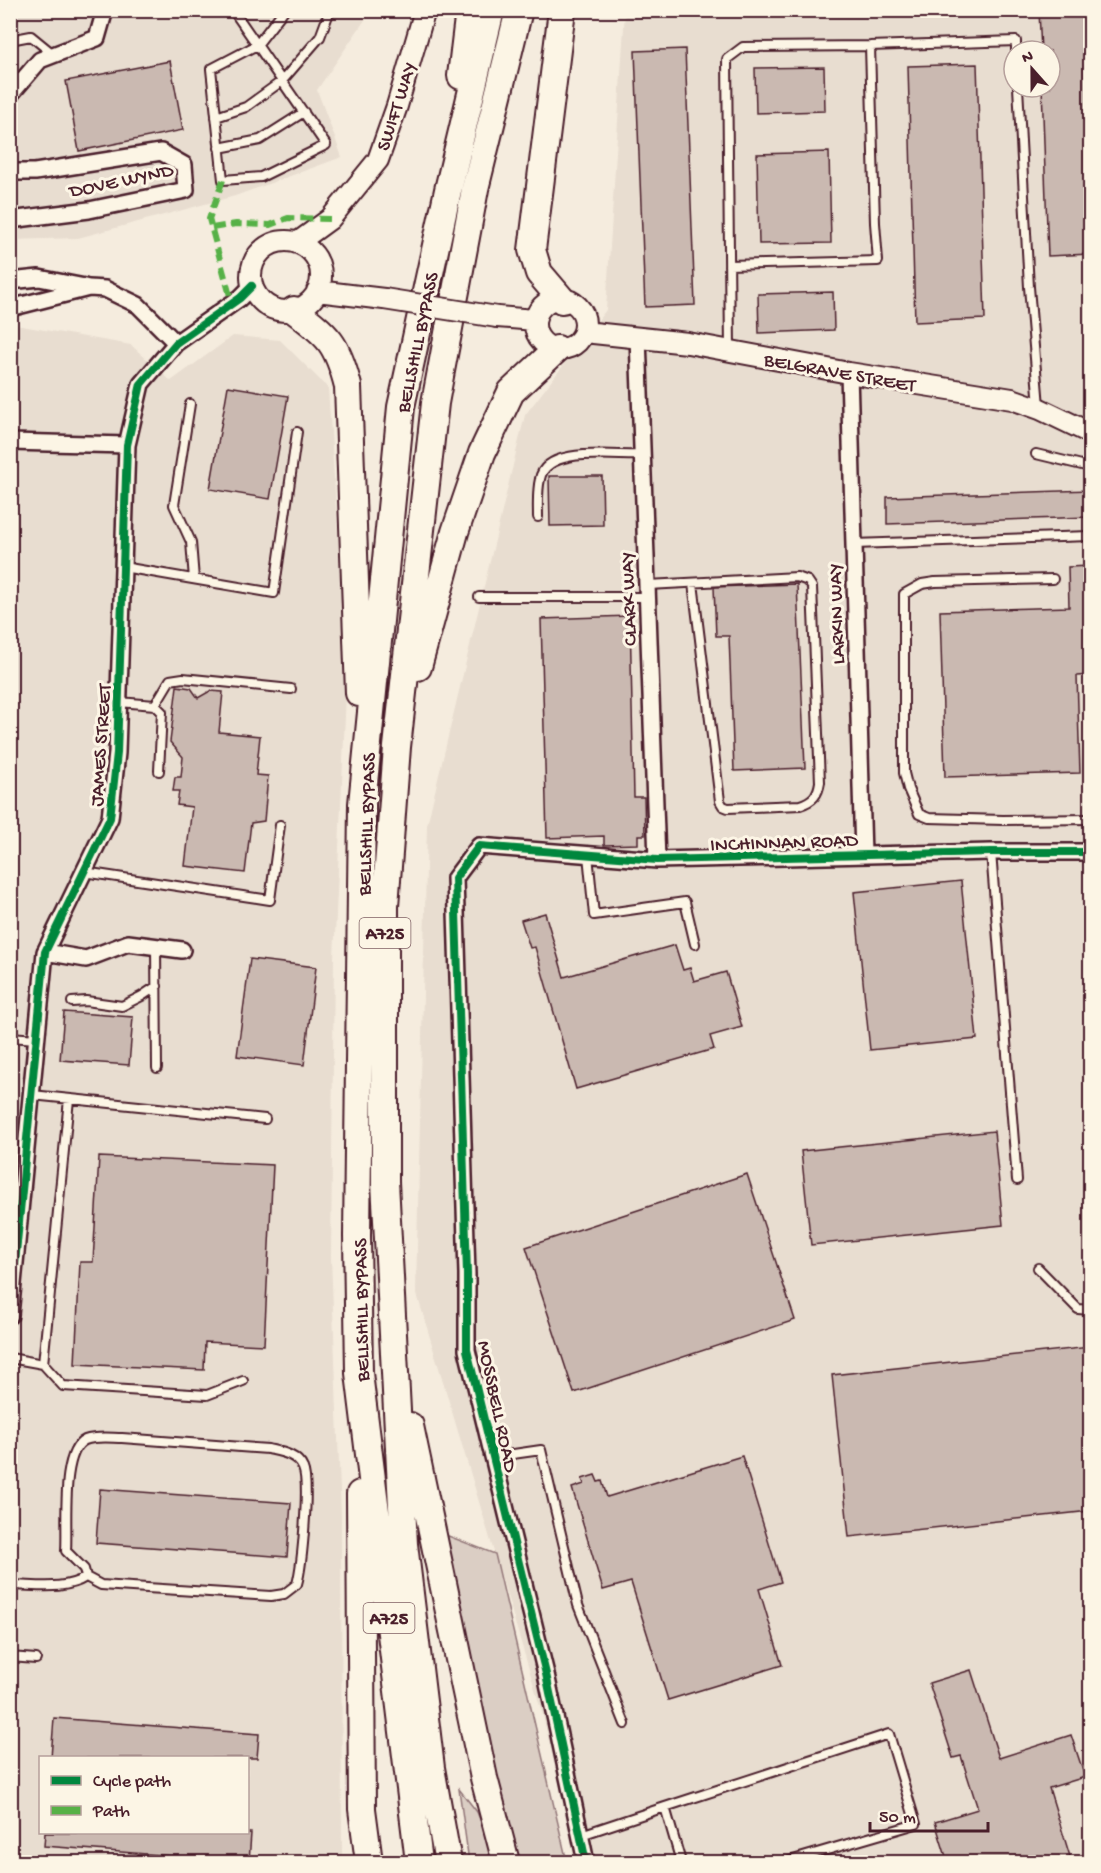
<svg xmlns="http://www.w3.org/2000/svg" width="1101" height="1873" font-family="'Gochi Hand',sans-serif">
	<style>
		.built { fill: #e8ddd0; fill-rule: evenodd }
		.green { fill: #dbcec4; stroke: #927678; stroke-width: 1.5 }
		.building { fill: #cab9b1; stroke: #4a1f2b; stroke-width: 1.5 }
		.lines { fill: none; stroke-linecap: round; stroke-linejoin: round }
		.service-casing { stroke: #4a1f2b; stroke-width: 12 }
		.minor-casing { stroke: #4a1f2b; stroke-width: 20 }
		.tertiary-casing { stroke: #4a1f2b; stroke-width: 24 }
		.trunk-casing { stroke: #4a1f2b; stroke-width: 30 }
		.service { stroke: #fcf5e5; stroke-width: 8 }
		.minor { stroke: #fcf5e5; stroke-width: 15 }
		.tertiary { stroke: #fcf5e5; stroke-width: 20 }
		.trunk { stroke: #fcf5e5; stroke-width: 26 }
		.tertiary-bridge-casing { stroke: #4a1f2b; stroke-width: 24; stroke-linecap: butt }
		.tertiary-bridge { stroke: #fcf5e5; stroke-width: 20 }
		.quiet { stroke: #57b146; stroke-width: 6; stroke-dasharray: 12 6; stroke-linecap: butt }
		.cycleway-casing { stroke: #fcf5e5; stroke-width: 11 }
		.cycleway { stroke: #00873e; stroke-width: 8 }
		.labels { text-anchor: middle; stroke-width: 6; stroke-linejoin: round; paint-order: stroke }
		.shield { fill: #fcf5e5; stroke: #7f5f63; stroke-width: 1.5 }
		.shield-label { font-size: 18px; font-weight: bold; fill: #4a1f2b }
		.street-label { font-size: 20px; fill: #4a1f2b; stroke: #fcf5e5 }
	</style>
	<rect width="100%" height="100%" fill="#f5ecde"/>
	<filter id="ink" filterUnits="userSpaceOnUse"><feTurbulence type="fractalNoise" baseFrequency=".0167" numOctaves="2"/><feDisplacementMap in="SourceGraphic" scale="12" xChannelSelector="R" yChannelSelector="G"/><feConvolveMatrix kernelMatrix="1 2 1 2 8 2 1 2 1" color-interpolation-filters="sRGB"/></filter>
	<g filter="url(#ink)">
		<path class="built" d="M 10,11 L 371,11 L 317,90 L 342,157 L 235,196 L 78,238 L 11,240 Z
			M 625,11 L 1090,11 L 1090,1862 L 578,1862 L 543,1716 L 416,1291 L 427,825 L 525,415 L 606,310 ZM 1014,51 L 1050,51 L 1050,87 L 1014,87 Z
			M 10,324 L 131,345 L 171,381 L 233,336 L 280,340 L 328,388 L 347,672 L 334,958 L 331,1257 L 341,1516 L 342,1862 L 11,1862 ZM 40,1758 L 248,1758 L 248,1832 L 40,1832 Z"/>
		<path class="green" d="M 443,1534 L 495,1554 L 567,1862 L 517,1862 L 494,1781 Z
			M 459,1789 L 477,1812 L 497,1862 L 469,1862 Z"/>
		<path class="building" d="M 1090,10 L 1090,254 L 1048,256 L 1042,87 L 1050,87 L 1050,51 L 1041,51 L 1039,11 Z
			M 685,49 L 695,305 L 645,307 L 635,51 Z
			M 170,61 L 183,130 L 79,151 L 66,81 Z
			M 977,64 L 985,319 L 915,322 L 908,66 Z
			M 824,67 L 825,111 L 756,113 L 755,68 Z
			M 829,152 L 831,243 L 759,244 L 757,154 Z
			M 833,292 L 834,330 L 759,333 L 758,294 Z
			M 228,386 L 288,396 L 270,499 L 210,489 Z
			M 549,476 L 602,476 L 603,525 L 550,526 Z
			M 1090,490 L 1090,517 L 887,524 L 887,497 Z
			M 1090,566 L 1090,675 L 1077,676 L 1080,773 L 945,777 L 940,611 L 1069,607 L 1068,567 Z
			M 797,584 L 805,768 L 734,771 L 729,636 L 716,636 L 714,587 Z
			M 630,616 L 634,797 L 644,797 L 645,835 L 638,835 L 638,844 L 604,845 L 604,836 L 547,838 L 541,619 Z
			M 177,686 L 191,688 L 198,698 L 210,691 L 223,692 L 219,732 L 260,736 L 256,775 L 268,776 L 264,821 L 251,823 L 245,873 L 185,866 L 192,807 L 177,805 L 179,791 L 173,791 L 175,777 L 181,777 L 183,757 L 170,742 Z
			M 961,881 L 977,1039 L 870,1050 L 854,892 Z
			M 545,913 L 564,977 L 675,945 L 683,970 L 690,968 L 694,981 L 726,972 L 742,1027 L 710,1036 L 714,1049 L 576,1089 L 535,947 L 530,948 L 521,920 Z
			M 250,959 L 316,967 L 304,1065 L 237,1056 Z
			M 64,1012 L 133,1017 L 129,1065 L 60,1060 Z
			M 994,1131 L 1003,1225 L 811,1245 L 801,1151 Z
			M 99,1157 L 273,1165 L 264,1345 L 205,1342 L 204,1370 L 75,1364 L 80,1262 L 93,1262 Z
			M 747,1174 L 795,1320 L 574,1393 L 526,1247 Z
			M 1090,1347 L 1090,1511 L 849,1537 L 832,1375 Z
			M 742,1456 L 781,1582 L 759,1589 L 782,1665 L 668,1700 L 631,1582 L 603,1590 L 572,1488 L 584,1484 L 582,1479 L 595,1475 L 598,1482 L 602,1481 L 607,1497 Z
			M 100,1489 L 291,1503 L 287,1557 L 96,1543 Z
			M 971,1670 L 999,1758 L 1071,1735 L 1085,1777 L 1049,1788 L 1072,1863 L 948,1863 L 935,1822 L 978,1809 L 961,1756 L 953,1758 L 929,1683 Z
			M 54,1718 L 259,1734 L 257,1758 L 51,1758 Z
			M 45,1833 L 251,1833 L 249,1862 L 44,1846 Z"/>
		<g class="lines">
			<g class="service-casing">
				<path id="service" d="M 233,10 L 326,145 L 261,177 L 223,180 L 211,69 L 257,45 L 284,10
					M 10,40 L 31,36 L 53,54
					M 1018,87 L 1029,287 L 1039,406
					M 216,117 L 246,107 L 282,81 L 320,37 L 330,10
					M 219,148 L 260,140 L 304,112
					M 729,265 L 878,261 L 875,223 L 870,46
					M 730,349 L 727,59 L 743,47 L 870,46 L 1016,41 L 1016,51
					M 190,404 L 174,505 L 191,542 L 194,579
					M 1036,454 L 1090,467
					M 538,517 C 538,505 537,491 540,479 C 546,445 617,457 643,455
					M 854,544 L 1090,536
					M 123,567 L 274,593 L 297,432
					M 1053,579 L 935,582 L 922,584 L 904,594 L 904,773 L 908,789 L 919,814 L 929,818 L 1003,820 L 1090,819
					M 648,585 L 797,577 L 808,581 L 812,587 L 820,782 C 818,795 813,801 800,805 L 728,808 L 723,806 L 720,801 L 693,583
					M 479,597 L 648,597
					M 119,702 L 155,705 L 162,712 L 159,771
					M 155,705 L 170,680 L 183,678 L 291,689
					M 991,852 L 1017,1180
					M 588,855 L 594,915 L 685,902 L 695,944
					M 84,872 L 270,900 L 280,825
					M 156,946 L 157,1068
					M 72,1002 L 86,1001 L 122,1006 L 142,996 L 157,986
					M 10,1037 L 37,1039
					M 32,1095 L 265,1119
					M 1038,1268 L 1078,1309 L 1090,1310
					M 10,1358 L 43,1364 L 63,1386 L 207,1395 L 243,1381
					M 43,1364 L 69,1099
					M 122,1438 L 268,1449 C 281,1452 297,1454 303,1468 C 310,1483 302,1566 297,1584 L 284,1594 L 271,1596 L 101,1585 L 86,1577 L 84,1569 L 66,1551 C 68,1525 60,1452 85,1440 C 96,1436 111,1438 122,1438 Z
					M 492,1457 L 541,1450 L 578,1605 L 625,1724
					M 10,1585 C 36,1585 64,1591 86,1577
					M 10,1657 L 36,1659
					M 665,1807 L 889,1734 L 916,1824 L 786,1862
					M 581,1835 L 665,1807 L 681,1862"/>
			</g>
			<g class="minor-casing">
				<path id="minor" d="M 10,95 L 40,60 L 97,38 L 105,10
					M 10,172 L 35,172 L 161,152 L 184,165 L 186,190 L 89,210 L 10,220
					M 10,281 L 39,278 L 85,287
					M 10,308 L 89,288 L 105,289 L 138,305 L 176,343
					M 638,337 L 657,860
					M 849,373 L 863,855
					M 10,442 L 127,445
					M 45,952 L 86,959 L 128,943 L 182,950
					M 10,1315 L 45,952 L 110,818 L 117,753 L 127,445 L 141,384 L 176,343 L 240,298 L 252,286
					M 586,1862 L 546,1674 L 467,1350 L 467,1274 L 455,878 L 479,846 L 657,860 L 991,852 L 1090,852"/>
			</g>
			<g class="tertiary-casing">
				<path id="tertiary" d="M251 276a35 35 0 1 1 70 0a35 35 0 1 1-70 0Z
					M 297,243 L 330,219 L 378,160 L 397,106 L 425,10
					M 317,291 L 384,299
					M535 324a25 25 0 1 1 50 0a25 25 0 1 1-50 0Z
					M 497,317 L 535,320
					M 584,332 L 688,343 L 849,373 L 1012,399 L 1040,409 L 1090,433"/>
			</g>
			<g class="trunk-casing">
				<path id="trunk" d="M 562,10 L 532,250 L 539,273 L 562,300
					M 461,76 L 469,10
					M 294,310 C 329,336 337,343 348,386 L 359,693
					M 418,667 L 455,532 L 482,453 L 511,392 L 557,349
					M 410,1426 L 484,1778 L 506,1862
					M 360,1494 L 362,1809 L 369,1862
					M 419,1862 L 359,1373 L 357,1236 L 362,804 L 401,407 L 448,190 L 491,10
					M 448,1862 L 431,1768 L 404,1544 L 385,1182 L 385,906 L 397,747 L 435,403 L 475,189 L 519,10"/>
			</g>
			<use href="#service" class="service"/>
			<use href="#minor" class="minor"/>
			<use href="#tertiary" class="tertiary"/>
			<use href="#trunk" class="trunk"/>
			<g class="tertiary-bridge-casing">
				<path id="tertiary-bridge" d="M 384,299 L 497,317"/>
			</g>
			<use href="#tertiary-bridge" class="tertiary-bridge"/>
			<path class="quiet" d="M 223,180 L 209,219 L 232,303
				M 212,228 L 236,224 L 270,225 L 288,218 L 330,219"/>
			<g class="cycleway-casing">
				<path id="cycleway" d="M 10,1315 L 45,952 L 110,818 L 117,753 L 127,445 L 141,384 L 176,343 L 240,298 L 252,286
					M 586,1862 L 546,1674 L 467,1350 L 467,1274 L 455,878 L 479,846 L 657,860 L 991,852 L 1090,852"/>
			</g>
			<use href="#cycleway" class="cycleway"/>
		</g>
	</g>
	<g class="labels">
		<g class="shield">
			<rect x="359.5" y="918" width="51" height="30" rx="4.5"/>
			<rect x="363.5" y="1603" width="51" height="30" rx="4.5"/>
		</g>
		<g class="shield-label">
			<text x="385" y="939">A725</text>
			<text x="389" y="1624">A725</text>
		</g>
		<g class="street-label">
			<text transform="translate(395 106) rotate(-72)" y="7">SWIFT WAY</text>
			<text transform="translate(121 179) rotate(-12)" y="7">DOVE WYND</text>
			<text transform="translate(416 342) rotate(-78)" y="7">BELLSHILL BYPASS</text>
			<text transform="translate(840 371) rotate(10)" y="7">BELGRAVE STREET</text>
			<text transform="translate(627 599) rotate(-92)" y="7">CLARK WAY</text>
			<text transform="translate(835 614) rotate(-92)" y="7">LARKIN WAY</text>
			<text transform="translate(99 745) rotate(-86)" y="7">JAMES STREET</text>
			<text transform="translate(365 824) rotate(-88)" y="7">BELLSHILL BYPASS</text>
			<text transform="translate(784 841) rotate(-2)" y="7">INCHINNAN ROAD</text>
			<text transform="translate(360 1310) rotate(-91)" y="7">BELLSHILL BYPASS</text>
			<text transform="translate(499 1406) rotate(78)" y="7">MOSSBELL ROAD</text>
		</g>
	</g>
	<rect width="1101" height="1873" fill="none" stroke="#fcf5e5" stroke-width="36"/>
	<rect x="18" y="18" width="1065" height="1837" fill="none" stroke="#4a1f2b" stroke-width="2" filter="url(#ink)"/>
	<rect x="39" y="1756" width="210" height="78" fill="#fcf5e5" stroke="#b59f9b" stroke-width="1.5"/>
	<rect x="51" y="1776" width="30" height="9" fill="#00873e" stroke="#b59f9b" stroke-width="1.5"/>
	<text x="93" y="1786" font-size="18" fill="#4a1f2b">Cycle path</text>
	<rect x="51" y="1806" width="30" height="9" fill="#57b146" stroke="#b59f9b" stroke-width="1.5"/>
	<text x="93" y="1816" font-size="18" fill="#4a1f2b">Path</text>
	<g transform="translate(1032 69) rotate(339)"><circle r="28" fill="#fcf5e5" stroke="#b59f9b" stroke-width="1.5"/>
	<path d="M0-4.5L10 22L0 15L-10 22Z" fill="#4a1f2b"/>
	<text y="-9" font-size="16" font-weight="bold" text-anchor="middle" fill="#4a1f2b">N</text>
	</g>
	<path d="M870 1822v9h118v-9" fill="none" stroke="#4a1f2b" stroke-width="3"/>
	<text x="879" y="1822" font-size="18" fill="#4a1f2b" stroke="#fcf5e5" stroke-width="4.5" paint-order="stroke">50 m</text>
</svg>
